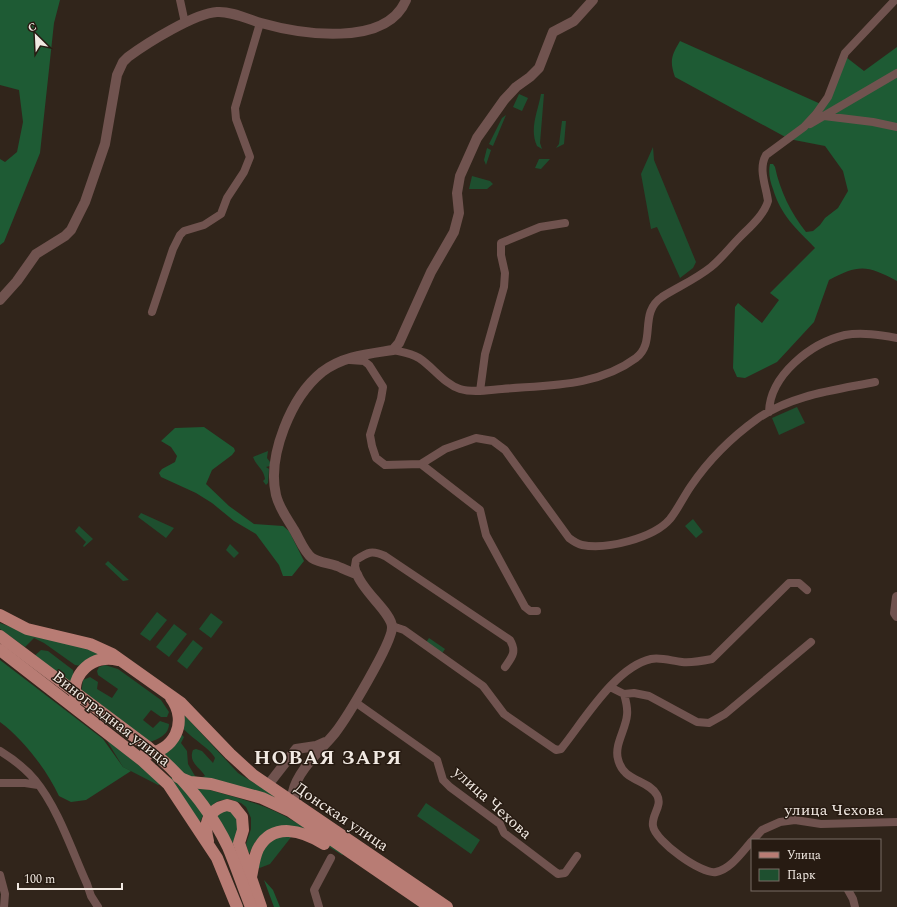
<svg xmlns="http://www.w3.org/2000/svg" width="897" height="907" font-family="Spectral,serif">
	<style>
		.green { fill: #1e4f2f }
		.forest { fill: #1e5b34 }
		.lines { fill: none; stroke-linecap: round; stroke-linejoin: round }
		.minor { stroke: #70534f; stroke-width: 8 }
		.tertiary { stroke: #70534f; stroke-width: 10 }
		.primary { stroke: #b87c74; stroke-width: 12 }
		.primary-bridge { stroke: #b87c74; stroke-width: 12 }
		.labels { text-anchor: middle; stroke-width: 3; stroke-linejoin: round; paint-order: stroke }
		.street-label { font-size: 16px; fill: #f1e9e2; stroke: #271b12 }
		.district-label { font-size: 20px; font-weight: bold; letter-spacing: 1px; fill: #f1e9e2; stroke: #271b12 }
	</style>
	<rect width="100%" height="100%" fill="#31251b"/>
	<path class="green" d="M 519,94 L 528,98 L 522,111 L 513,107 Z
		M 541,94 L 544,94 L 540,143 L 542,149 L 537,146 C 529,129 538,111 541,94 Z
		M 506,115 L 493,146 L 489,144 L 502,118 Z
		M 562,121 L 566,121 L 564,144 L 556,148 L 559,144 Z
		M 653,147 L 654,160 L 696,262 L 693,268 L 680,278 L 657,227 L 651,229 L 641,174 Z
		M 487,148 L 491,150 L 486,165 L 484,160 Z
		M 539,159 L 550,159 L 541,169 L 535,168 Z
		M 472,176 L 490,181 L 493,184 L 487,189 L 469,189 Z
		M 797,407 L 805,423 L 779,435 L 772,418 Z
		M 268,451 L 267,458 L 270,462 L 270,466 L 266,467 L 269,469 L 268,483 L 266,485 L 263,481 L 265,479 C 264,469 256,466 253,457 Z
		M 141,513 L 174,528 L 166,538 L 138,517 Z
		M 693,519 L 703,532 L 696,538 L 685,526 Z
		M 79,526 L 93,539 L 84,547 L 83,546 L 86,542 L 75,531 Z
		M 230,544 L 239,553 L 234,558 L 226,550 Z
		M 108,561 L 129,580 L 123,581 L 105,564 Z
		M 157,612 L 167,620 L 150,641 L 140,634 Z
		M 211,613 L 223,622 L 211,638 L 199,629 Z
		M 0,623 L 30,634 L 68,642 L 102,654 L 81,666 L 75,665 L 44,643 L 34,638 L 25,647 L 0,629 Z
		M 174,624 L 187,634 L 169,657 L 156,647 Z
		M 429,638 L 445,649 L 441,655 L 425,644 Z
		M 193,640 L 203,648 L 187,669 L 177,661 Z
		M 41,650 L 48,651 L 73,670 L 74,677 L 71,683 L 32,658 Z
		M 105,665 L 118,669 L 161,700 L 169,712 L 167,717 L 161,717 L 151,710 L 143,720 L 153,728 L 160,721 L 169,724 C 169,735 157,740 147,743 L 81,694 L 83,680 L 90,677 L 98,682 L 97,689 L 112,698 L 118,689 L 98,675 L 97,671 L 99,667 Z
		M 178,708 L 238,773 L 298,810 L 290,809 L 185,777 L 161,751 L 181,734 L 184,737 L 181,743 L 187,751 L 188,764 L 195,776 L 200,778 L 205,776 C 200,767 188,763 193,750 L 196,749 L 202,751 L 213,763 L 215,758 C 211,749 188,736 180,725 Z
		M 104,736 L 161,784 L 158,785 L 123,767 Z
		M 165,775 C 197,789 232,794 265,807 C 293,818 319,837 344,854 L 342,855 L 307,833 L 255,842 L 249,854 L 246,844 L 251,829 L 251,818 L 246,807 L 241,803 L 229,799 L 218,801 L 205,811 L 200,822 Z
		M 426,803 L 480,840 L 471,854 L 417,816 Z
		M 223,811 L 231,811 L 239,819 L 235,848 L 216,815 Z
		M 292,836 L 270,864 L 257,869 L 262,849 L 277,837 Z"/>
	<path class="forest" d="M 0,0 L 60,0 L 54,23 L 40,153 L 4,242 L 0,245 L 0,159 L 5,162 L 17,152 L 23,122 L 19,90 L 0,85 Z
		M 680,41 L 823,105 L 842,54 L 864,71 L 897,47 L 897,281 C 867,265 859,264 829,280 L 814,322 L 777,362 L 745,378 L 737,377 L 733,368 L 735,307 L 738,303 L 762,323 L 779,300 L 770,293 L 815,248 C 796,228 781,216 773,189 C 770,181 768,172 770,164 L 773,164 L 775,167 C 780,191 791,213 806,232 L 813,231 L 820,225 L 825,218 L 838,208 L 848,191 L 843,171 L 825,146 L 789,139 L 675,77 C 669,60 672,55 680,41 Z
		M 204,427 L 234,448 L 235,451 L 232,455 L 212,470 L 206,484 L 229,506 L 254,524 L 283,526 L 289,531 L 304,561 L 292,576 L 283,576 L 279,565 L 256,534 L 234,521 L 212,503 L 196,493 L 161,477 L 159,473 L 162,469 L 175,462 L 177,456 L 171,447 L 161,441 L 175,428 Z
		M 0,660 L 103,739 L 123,767 L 131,771 L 86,800 L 71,802 L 59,796 C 47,770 23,739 0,722 Z
		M 264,880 L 273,890 L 280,907 L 274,907 Z"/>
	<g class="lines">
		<path class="minor" d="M 180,0 L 185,23
			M 824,116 L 873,122 L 897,127
			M 810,124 L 897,73
			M 152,312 L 173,249 L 180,235 L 184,231 L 204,225 L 221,214 L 227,198 L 244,172 L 250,157 L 236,119 L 235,108 L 260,23
			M 393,350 C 402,352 411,353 419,358 C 433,367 444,384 460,389 C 473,393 489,390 502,389 C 548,385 597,387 636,358 C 657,342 638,313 662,297 C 678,287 696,279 711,267 C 722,258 730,247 740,237 C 750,227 764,215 768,201 C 766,186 758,169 766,155 L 804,127 L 816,114 L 828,97 L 845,53 L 895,0
			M 350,360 L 364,361 L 369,365 L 383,387 L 381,399 L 370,435 L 372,446 L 376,458 L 385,465 L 421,464 L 445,449 L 476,438 L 493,441 L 505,450 L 569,538 C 573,541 577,544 582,545 C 606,550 654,538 670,519 C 678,509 684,496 691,486 C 708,461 732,437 757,419 C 791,395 835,390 875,382
			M 480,391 L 485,354 L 504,287 L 505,273 L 501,255 L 501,243 L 540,227 L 565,223
			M 769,412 C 770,375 811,343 845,335 C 862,332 880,335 897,338
			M 421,464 L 480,510 L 486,535 L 525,607 L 530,611 L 537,611
			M 357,574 L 355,566 L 356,560 C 368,552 372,550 385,556 L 510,640 C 517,652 512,657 505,667
			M 392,626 L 404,630 L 483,686 L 504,714 L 556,750 L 561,749 C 583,722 615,667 651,659 C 661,657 672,661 682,662 C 692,663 702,661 712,659 L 789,583 L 799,583 L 807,590
			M 610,687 L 624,694 C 626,701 628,708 627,715 C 626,729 614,745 618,759 C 623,782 648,779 657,795 C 663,806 651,815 653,826 C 655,841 702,875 716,872 C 731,869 742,852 752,841
			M 624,694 L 634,693 L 649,696 L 697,722 L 709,723 L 725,714 L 811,642
			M 355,702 L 437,760 L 443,780 L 450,787 L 500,824 L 504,833 L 558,874 L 565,873 L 577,856
			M 0,751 C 13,759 25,768 35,780 C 58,808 72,851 87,884 L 91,896 L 98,907
			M 0,783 L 25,783 L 38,785
			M 753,840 L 762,830 L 780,822 L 795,820 L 821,824 L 897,822
			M 0,875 L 5,894 L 4,907
			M 848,890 L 853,899 L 855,907
			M 319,907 L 314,890 L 331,858"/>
		<path class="tertiary" d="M 0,300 L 17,281 L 36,254 L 65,236 L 71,230 L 85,202 L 105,144 L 117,75 L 123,62 L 128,57 C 147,43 195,13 217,12 C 232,11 247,19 261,23 C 300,34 386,48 406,0
			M 897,597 L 895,613 L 897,616
			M 268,785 L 296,749 L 316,746 L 325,742
			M 298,806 L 293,792 C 297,771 322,749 335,733 C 346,719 393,642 392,627 C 392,613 363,592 357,574 C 350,572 344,569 337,566 C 329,563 320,563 312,558 C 304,552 299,538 294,530 C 287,518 279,508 276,495 C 267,456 291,397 322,372 C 343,356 368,354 393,350 L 399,343 L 431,272 L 454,232 L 459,213 L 457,193 L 460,176 L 477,138 L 504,100 L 516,87 L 530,77 L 539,68 L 553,32 L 574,21 L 593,0"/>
		<path class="primary" d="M 0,615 L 27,629 L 90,644 L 112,654 L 181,703 L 230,754 L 253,775 L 447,907
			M 0,650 L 143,761 L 168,784 L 217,858 L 237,907
			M 76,700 C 69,674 94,653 118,660
			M 145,754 C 174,752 189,722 171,698
			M 178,777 L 190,782 L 211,784 L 262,798 L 290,811 L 430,907
			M 208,841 C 203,823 209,809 227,805 L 234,807 L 242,817 L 243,830 L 239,843 L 261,907
			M 251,877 C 253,868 254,857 258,849 C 273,821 303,831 324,844"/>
		<path class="primary-bridge" d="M 0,636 L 148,747 C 181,775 209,807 228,847 C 236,866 243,887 251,907"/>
	</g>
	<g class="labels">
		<g class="street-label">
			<text transform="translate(112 718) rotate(38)" y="6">Виноградная улица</text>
			<text transform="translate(493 802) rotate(42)" y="6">улица Чехова</text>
			<text x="834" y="815">улица Чехова</text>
			<text transform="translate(342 816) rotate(34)" y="6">Донская улица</text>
		</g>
		<g class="district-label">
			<text x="328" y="764">НОВАЯ ЗАРЯ</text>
		</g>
	</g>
	<rect x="751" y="839" width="130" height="52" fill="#271b12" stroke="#786d65"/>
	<rect x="759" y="852" width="20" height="6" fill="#b87c74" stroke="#786d65"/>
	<text x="787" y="859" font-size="12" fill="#f1e9e2">Улица</text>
	<rect x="759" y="869" width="20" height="12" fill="#1e4f2f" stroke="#786d65"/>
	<text x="787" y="879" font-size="12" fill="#f1e9e2">Парк</text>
	<g transform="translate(36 36) rotate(336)" stroke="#271b12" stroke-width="3" paint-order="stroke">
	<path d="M0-3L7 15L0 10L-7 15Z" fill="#f1e9e2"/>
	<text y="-6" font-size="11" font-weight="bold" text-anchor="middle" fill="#f1e9e2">С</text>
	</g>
	<path d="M18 883v6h104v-6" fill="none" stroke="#f1e9e2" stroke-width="2"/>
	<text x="24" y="883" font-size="12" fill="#f1e9e2" stroke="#271b12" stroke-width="3" paint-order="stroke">100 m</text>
</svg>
